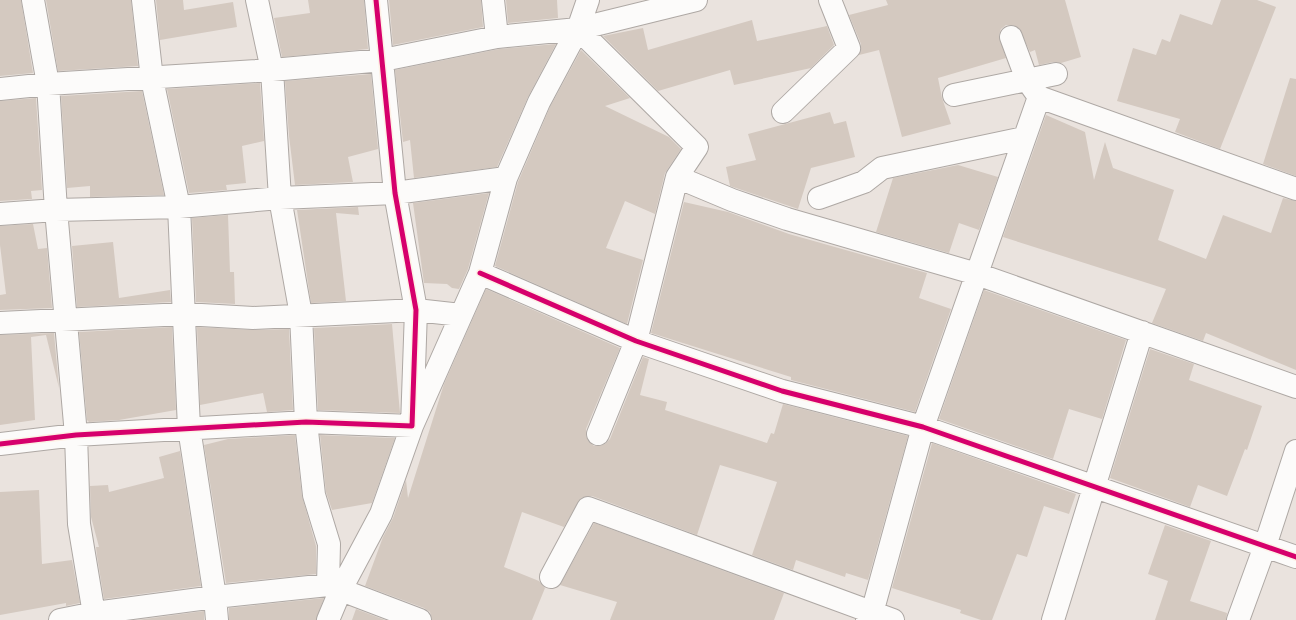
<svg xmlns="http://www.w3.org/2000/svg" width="1296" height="620" font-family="Commissioner,sans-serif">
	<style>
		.building { fill: #d4c9c0 }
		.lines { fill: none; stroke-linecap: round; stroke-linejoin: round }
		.minor-casing { stroke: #aea8a4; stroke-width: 24 }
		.minor { stroke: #fcfbfa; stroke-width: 22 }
		.cycleway-casing { stroke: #fdf0e5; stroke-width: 8 }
		.cycleway { stroke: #d6006c; stroke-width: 5 }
	</style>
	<rect width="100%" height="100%" fill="#eae3de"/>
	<path class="building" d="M 0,0 L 21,0 L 33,73 L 0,76 Z
		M 46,0 L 131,0 L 138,66 L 58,71 Z
		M 156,0 L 183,0 L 184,10 L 233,2 L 237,27 L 160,40 Z
		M 308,0 L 364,0 L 368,49 L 282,57 L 274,18 L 310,13 Z
		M 389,0 L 481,0 L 483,27 L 393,45 Z
		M 506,0 L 557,0 L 558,18 L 508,23 Z
		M 886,0 L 1065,0 L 1081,57 L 1061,63 L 1053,62 L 1039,65 L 1035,50 L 1030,52 L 1019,28 L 1013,25 L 1006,25 L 1001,29 L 999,35 L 1006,58 L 938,78 L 942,98 L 951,124 L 902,137 L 879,50 L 859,55 L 861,50 L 861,44 L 849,15 L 888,5 Z
		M 1221,0 L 1257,0 L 1276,7 L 1220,149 L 1175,132 L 1180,119 L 1117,101 L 1133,48 L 1156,55 L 1162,39 L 1170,42 L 1180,14 L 1212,25 Z
		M 752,20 L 757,41 L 827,26 L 834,45 L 811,68 L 734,85 L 730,70 L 658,91 L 603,36 L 643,28 L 648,50 Z
		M 556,44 L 528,97 L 497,167 L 414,178 L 410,140 L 403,142 L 395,70 L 499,49 Z
		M 581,50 L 630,98 L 605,106 L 669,137 L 681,149 L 665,173 L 655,214 L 625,201 L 606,248 L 643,260 L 627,324 L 495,266 L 518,182 L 550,107 Z
		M 371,74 L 378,149 L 348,157 L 353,182 L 295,185 L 289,136 L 285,81 Z
		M 1290,78 L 1296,79 L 1296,176 L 1263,164 Z
		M 260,83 L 264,141 L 242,146 L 246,183 L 226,185 L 227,190 L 189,193 L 167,89 Z
		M 142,91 L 164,195 L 90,197 L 90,186 L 67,188 L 61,96 Z
		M 36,98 L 42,190 L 31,191 L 32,199 L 0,201 L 0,101 Z
		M 830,112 L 834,124 L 846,121 L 855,157 L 811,168 L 798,209 L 730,186 L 726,167 L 756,160 L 748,134 Z
		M 1046,115 L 1085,132 L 1094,180 L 1105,142 L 1113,168 L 1174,190 L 1158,240 L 1206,259 L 1223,215 L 1271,233 L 1283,198 L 1296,201 L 1296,370 L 1206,333 L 1203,341 L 1152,323 L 1166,289 L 1003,237 Z
		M 958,165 L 998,177 L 979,230 L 959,223 L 949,253 L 876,232 L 893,178 Z
		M 489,193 L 468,269 L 459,289 L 452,288 L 447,284 L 424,283 L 413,203 Z
		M 684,202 L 728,212 L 789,234 L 927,273 L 919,298 L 951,309 L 915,412 L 791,380 L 791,377 L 651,333 Z
		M 358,207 L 359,215 L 336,213 L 346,301 L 311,303 L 297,210 Z
		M 228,215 L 230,272 L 234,272 L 235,304 L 196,302 L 192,218 Z
		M 33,224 L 38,249 L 47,248 L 52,308 L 0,310 L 0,295 L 6,294 L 0,245 L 0,226 Z
		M 113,242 L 119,298 L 170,290 L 171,302 L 77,307 L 72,246 Z
		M 486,289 L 620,348 L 586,429 L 586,435 L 588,441 L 594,446 L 599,446 L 605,444 L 610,439 L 643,357 L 649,359 L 640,395 L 667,402 L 665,410 L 767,443 L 771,433 L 774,434 L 783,404 L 908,436 L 868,580 L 846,573 L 845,577 L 796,560 L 793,570 L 752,555 L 777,482 L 720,465 L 697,535 L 592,496 L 581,498 L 564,527 L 522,512 L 504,567 L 539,581 L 545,588 L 532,620 L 432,620 L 430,612 L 424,608 L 365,586 L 383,537 L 393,518 L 406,480 L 408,498 L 444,384 Z
		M 984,290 L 1126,340 L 1102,419 L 1069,409 L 1053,459 L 939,419 Z
		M 392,324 L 400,413 L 318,410 L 314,328 Z
		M 172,327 L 176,410 L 119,420 L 89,422 L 87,420 L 79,332 Z
		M 197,327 L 252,330 L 289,329 L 293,410 L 267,412 L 263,393 L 200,405 Z
		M 54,333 L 59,388 L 46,335 L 31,337 L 35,420 L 0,425 L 0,335 Z
		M 1150,349 L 1194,364 L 1189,380 L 1262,406 L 1247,450 L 1245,449 L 1227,496 L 1198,485 L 1190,507 L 1110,478 Z
		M 295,435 L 302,496 L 316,546 L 316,574 L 226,583 L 204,445 L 228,439 Z
		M 320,435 L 395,438 L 372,503 L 332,510 L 326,492 Z
		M 932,443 L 1076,494 L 1069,514 L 1044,506 L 1027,557 L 1017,554 L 992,620 L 981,620 L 960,613 L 961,610 L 892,588 Z
		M 180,451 L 201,586 L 104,599 L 97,556 L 96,547 L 99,547 L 91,517 L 90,486 L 108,485 L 109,492 L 164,478 L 159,457 Z
		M 39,490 L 42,564 L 72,560 L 80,603 L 66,606 L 66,603 L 0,615 L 0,492 Z
		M 594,523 L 784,593 L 774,620 L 610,620 L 617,602 L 560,585 Z
		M 1165,525 L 1211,541 L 1190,601 L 1227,613 L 1226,620 L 1155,620 L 1168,581 L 1148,574 Z
		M 324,598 L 316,620 L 229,620 L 229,608 Z
		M 356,609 L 385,620 L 352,620 Z
		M 204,611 L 204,620 L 137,620 Z"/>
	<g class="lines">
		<g class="minor-casing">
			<path id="minor" d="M 33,0 L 48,84 L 56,210 L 76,435 L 79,524 L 95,620
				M 143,0 L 152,79 L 179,207 L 189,428 L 215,597 L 217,620
				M 257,0 L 272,70 L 280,198 L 301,315 L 306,422 L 314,495 L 329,544 L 328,585
				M 493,0 L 497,37
				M 578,29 L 697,147 L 677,177 L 636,341 L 598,434
				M 1011,37 L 1027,80 L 1039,97 L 1296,189
				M 0,89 L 48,84 L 272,70 L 383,60 L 497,37 L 578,29 L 696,0
				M 954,95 L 1056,74
				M 783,112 L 849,48 L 830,0
				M 677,177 L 732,200 L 787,219 L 977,274 L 1296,387
				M 819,198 L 864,182 L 882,168 L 1024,138
				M 0,214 L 56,210 L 179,207 L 280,198 L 395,193 L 506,178
				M 480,273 L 636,341 L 782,391 L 923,427 L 1296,557
				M 0,323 L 184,314 L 253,318 L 416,310 L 461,315
				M 0,444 L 76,435 L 306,422 L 412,426 L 416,310 L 395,193 L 376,0
				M 551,577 L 588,508 L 893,620
				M 60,620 L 95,613 L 215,597 L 328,585 L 420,620
				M 328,620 L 341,589 L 381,514 L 412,426 L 480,273 L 506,178 L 539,102 L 578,29 L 588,0
				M 867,620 L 872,613 L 923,427 L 1039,97
				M 1053,620 L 1142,332
				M 1238,620 L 1265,546 L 1296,451"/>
		</g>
		<use href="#minor" class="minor"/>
		<g class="cycleway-casing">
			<path id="cycleway" d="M 480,273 L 636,341 L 782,391 L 923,427 L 1296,557
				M 0,444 L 76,435 L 306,422 L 412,426 L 416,310 L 395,193 L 376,0"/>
		</g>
		<use href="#cycleway" class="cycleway"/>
	</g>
</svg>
